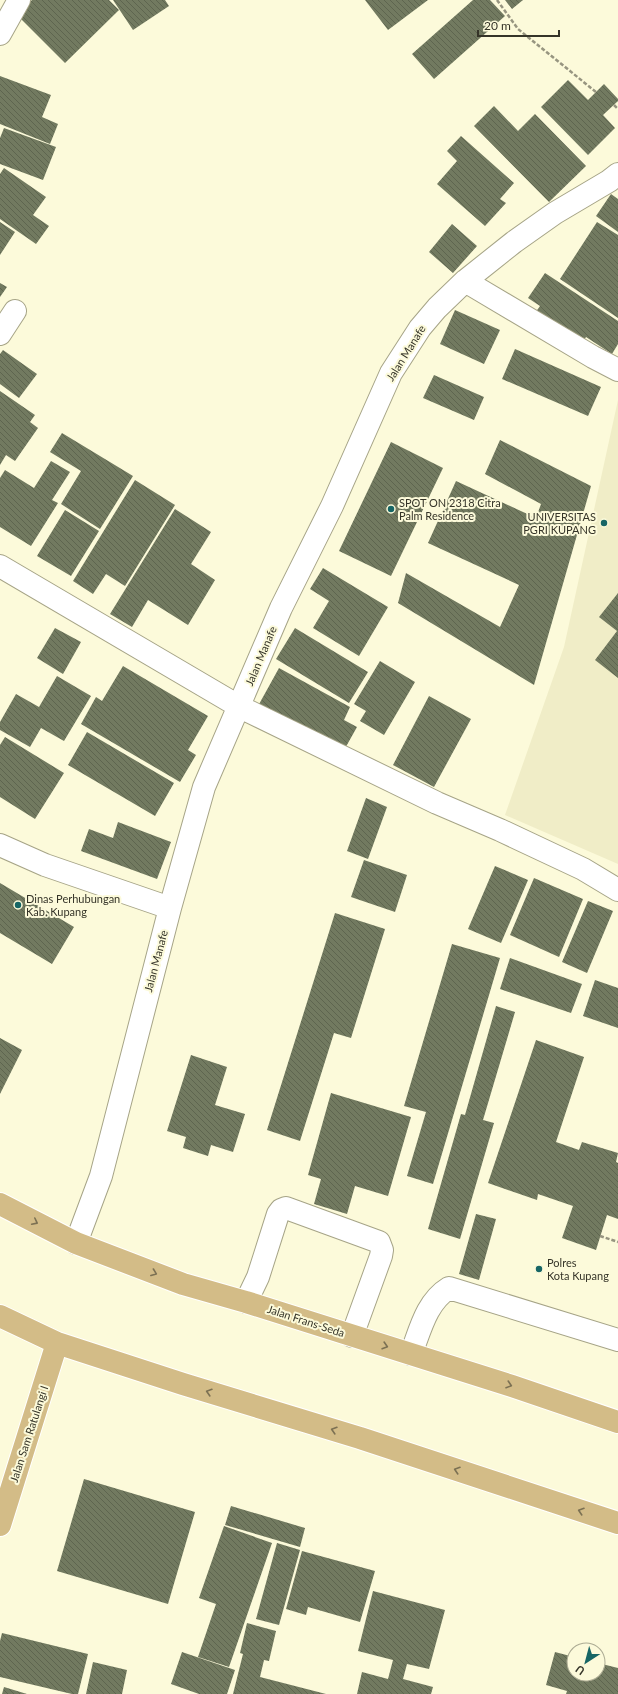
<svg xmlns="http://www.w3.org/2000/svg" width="618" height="1694" font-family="Lato,sans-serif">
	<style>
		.built { fill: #f0edc7 }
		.building { fill: url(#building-back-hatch) }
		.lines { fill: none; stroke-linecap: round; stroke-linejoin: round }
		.minor-casing { stroke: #a6a487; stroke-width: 24 }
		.major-casing { stroke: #fff; stroke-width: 24 }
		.path { stroke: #979580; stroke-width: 2.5; stroke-dasharray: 4 2; stroke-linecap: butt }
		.minor { stroke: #fff; stroke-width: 22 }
		.major { stroke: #d3bc87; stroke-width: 22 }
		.oneway { stroke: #7c7153 }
		.poi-dot { fill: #176665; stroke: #fcfada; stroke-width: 1.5 }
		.labels { text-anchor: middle; stroke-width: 4; stroke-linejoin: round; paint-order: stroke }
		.street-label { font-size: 11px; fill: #353428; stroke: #fcfada }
		.poi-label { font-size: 11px; fill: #353428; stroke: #fcfada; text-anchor: start }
	</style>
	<defs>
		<pattern id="building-back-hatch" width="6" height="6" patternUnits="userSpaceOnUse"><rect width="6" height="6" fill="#727a60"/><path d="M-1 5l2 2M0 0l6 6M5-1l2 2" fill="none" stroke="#5e654f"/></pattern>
	</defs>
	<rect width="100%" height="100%" fill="#fcfada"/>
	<path class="built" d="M 618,400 L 618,864 L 505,815 L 564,647 Z"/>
	<path class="building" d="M 32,0 L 109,0 L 119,10 L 65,63 L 17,15 Z
		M 113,0 L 165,0 L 169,6 L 133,30 Z
		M 365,0 L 428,0 L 388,30 Z
		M 473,0 L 490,0 L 505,16 L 434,79 L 412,54 Z
		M 505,0 L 523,0 L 512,9 Z
		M 0,76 L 51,95 L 42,117 L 58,124 L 50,144 L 0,124 Z
		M 568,80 L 588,100 L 604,84 L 618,99 L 618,101 L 603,115 L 615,128 L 588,155 L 541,107 Z
		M 494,106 L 518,131 L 535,114 L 586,166 L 549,202 L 474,126 Z
		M 4,128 L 56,147 L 43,180 L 0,164 L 0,138 Z
		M 461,136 L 514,183 L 500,199 L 506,203 L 485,226 L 437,184 L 457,161 L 447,151 Z
		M 4,168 L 46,197 L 33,215 L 49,226 L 36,244 L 0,219 L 0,174 Z
		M 611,194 L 618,199 L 618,232 L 596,216 Z
		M 0,222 L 15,232 L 0,255 Z
		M 597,222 L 618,235 L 618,318 L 560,279 Z
		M 452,224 L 477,246 L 453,273 L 429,252 Z
		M 545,273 L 618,321 L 618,344 L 612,354 L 586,337 L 580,347 L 533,316 L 540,306 L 528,298 Z
		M 0,283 L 7,287 L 0,297 Z
		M 455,310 L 500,330 L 484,364 L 440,344 Z
		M 515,349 L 601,387 L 588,416 L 502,379 Z
		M 3,350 L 37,374 L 19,398 L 0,384 L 0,354 Z
		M 434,375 L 484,397 L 474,420 L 423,398 Z
		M 0,391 L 35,415 L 30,422 L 38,428 L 15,461 L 6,455 L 0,465 Z
		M 62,433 L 133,476 L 100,529 L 61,504 L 81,471 L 50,452 Z
		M 500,440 L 591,486 L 534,685 L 398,603 L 406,573 L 500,627 L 519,585 L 428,543 L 456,481 L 536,518 L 541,504 L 485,474 Z
		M 391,442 L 443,468 L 391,576 L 339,551 Z
		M 51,461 L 70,472 L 52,500 L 58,503 L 31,546 L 0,527 L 0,478 L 5,470 L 34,488 Z
		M 135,480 L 175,505 L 125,586 L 106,574 L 93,594 L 73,581 Z
		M 175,509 L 211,532 L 191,564 L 215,580 L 188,625 L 148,600 L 132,627 L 110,614 Z
		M 65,510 L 99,531 L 71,576 L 37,556 Z
		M 323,568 L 388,607 L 359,656 L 313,628 L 329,601 L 310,589 Z
		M 618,593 L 618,678 L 595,660 L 617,631 L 599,617 Z
		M 55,628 L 81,642 L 63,674 L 37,658 Z
		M 295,628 L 368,672 L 349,703 L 276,659 Z
		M 380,661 L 415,682 L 384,735 L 360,721 L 366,711 L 354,704 Z
		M 123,666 L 208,716 L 188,750 L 196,755 L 180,782 L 81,724 L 96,697 L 102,701 Z
		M 279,668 L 350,707 L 344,720 L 357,727 L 343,752 L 258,706 Z
		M 57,676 L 91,696 L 64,741 L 41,728 L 30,747 L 0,730 L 0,722 L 16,694 L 39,707 Z
		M 429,696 L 471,719 L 434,787 L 393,765 Z
		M 87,732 L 174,783 L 155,816 L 68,765 Z
		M 5,737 L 64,773 L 35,819 L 0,797 L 0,745 Z
		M 366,798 L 387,807 L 368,859 L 347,851 Z
		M 118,822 L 171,842 L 157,879 L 81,851 L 89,829 L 113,838 Z
		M 364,860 L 407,875 L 395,912 L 351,897 Z
		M 495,866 L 528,880 L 501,943 L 468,929 Z
		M 534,878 L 583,899 L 559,957 L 510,935 Z
		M 0,883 L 74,927 L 52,964 L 0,933 Z
		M 588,901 L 613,911 L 587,973 L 562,962 Z
		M 335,913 L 385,929 L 351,1038 L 334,1033 L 300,1141 L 267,1130 Z
		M 452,944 L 500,958 L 433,1184 L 407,1176 L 426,1112 L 404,1106 Z
		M 510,958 L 582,984 L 571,1013 L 500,989 Z
		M 595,980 L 618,988 L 618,1028 L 583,1016 Z
		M 496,1006 L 515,1012 L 483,1120 L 494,1123 L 460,1239 L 428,1229 L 461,1114 L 465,1115 Z
		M 0,1038 L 22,1050 L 0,1094 Z
		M 536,1040 L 584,1057 L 556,1142 L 579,1150 L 582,1142 L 618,1153 L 616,1162 L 618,1163 L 618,1219 L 607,1215 L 596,1250 L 562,1238 L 573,1206 L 538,1194 L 537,1200 L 488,1183 Z
		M 191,1055 L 227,1067 L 215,1105 L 245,1114 L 233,1152 L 211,1145 L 208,1156 L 183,1148 L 186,1137 L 167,1131 Z
		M 331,1093 L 411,1117 L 388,1196 L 355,1186 L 347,1214 L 314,1204 L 321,1179 L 308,1175 Z
		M 476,1214 L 496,1219 L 479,1280 L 459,1274 Z
		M 84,1479 L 195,1512 L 168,1604 L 57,1571 Z
		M 231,1506 L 305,1528 L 300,1547 L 225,1525 Z
		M 224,1526 L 272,1543 L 229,1667 L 198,1657 L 216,1604 L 199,1598 Z
		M 277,1543 L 300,1550 L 279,1625 L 256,1619 Z
		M 302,1551 L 375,1571 L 360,1622 L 308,1607 L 306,1615 L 286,1609 Z
		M 373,1591 L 445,1610 L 429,1669 L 407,1664 L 403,1679 L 433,1687 L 431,1694 L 357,1694 L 362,1672 L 388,1679 L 393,1660 L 358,1651 Z
		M 247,1623 L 276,1631 L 269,1661 L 264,1660 L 260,1677 L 326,1694 L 233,1694 L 243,1654 L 240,1653 Z
		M 2,1633 L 88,1654 L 78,1694 L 72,1694 L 0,1677 L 0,1641 Z
		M 182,1652 L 235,1670 L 227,1694 L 199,1694 L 171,1684 Z
		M 555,1652 L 574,1657 L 574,1674 L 598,1674 L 598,1663 L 618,1668 L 618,1694 L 566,1694 L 567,1691 L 546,1685 Z
		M 93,1662 L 127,1670 L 122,1694 L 86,1694 Z
		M 4,1687 L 27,1694 L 2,1694 Z"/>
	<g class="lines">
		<g class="minor-casing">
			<path id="minor" d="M 0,34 L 19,0
				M 465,281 L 593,357 L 618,370
				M 0,334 L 15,311
				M 0,566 L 240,707 L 437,803 L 500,830 L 583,869 L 618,890
				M 0,845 L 45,865 L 170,908
				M 76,1243 L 101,1176 L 170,908 L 204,787 L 281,608 L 332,506 L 391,373 L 420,328 L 437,308 L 465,281 L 514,242 L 555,213 L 609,181 L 618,174
				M 246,1302 L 258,1277 L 278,1214 L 281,1210 L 286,1208 L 379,1242 L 382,1250 L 381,1256 L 352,1336
				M 411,1354 C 420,1331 426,1302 449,1288 L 618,1340"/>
		</g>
		<g class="major-casing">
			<path id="major" d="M 0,1204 L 76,1243 L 183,1284 L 246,1302 L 512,1386 L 618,1422
				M 0,1316 L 57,1343 L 183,1384 L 360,1438 L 618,1523
				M 0,1525 L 57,1343"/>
		</g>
		<path class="path" d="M 497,0 L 518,29 L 596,92
			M 614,105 L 618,109
			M 600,1236 L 618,1242"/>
		<use href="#minor" class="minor"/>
		<use href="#major" class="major"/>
	</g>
	<defs><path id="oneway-chevron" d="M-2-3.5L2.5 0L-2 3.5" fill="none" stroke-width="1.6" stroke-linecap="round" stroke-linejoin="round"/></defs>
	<g class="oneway">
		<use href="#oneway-chevron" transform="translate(35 1222) rotate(27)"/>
		<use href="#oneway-chevron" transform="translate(154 1273) rotate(21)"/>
		<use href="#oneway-chevron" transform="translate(385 1346) rotate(17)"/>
		<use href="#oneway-chevron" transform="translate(509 1385) rotate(18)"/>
		<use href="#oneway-chevron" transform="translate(209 1392) rotate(-163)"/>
		<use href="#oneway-chevron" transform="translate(334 1430) rotate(-163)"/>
		<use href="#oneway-chevron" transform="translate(457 1470) rotate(-162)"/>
		<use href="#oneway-chevron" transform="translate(581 1511) rotate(-162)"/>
	</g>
	<g class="poi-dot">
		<circle cx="391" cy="509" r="4"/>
		<circle cx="604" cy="523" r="4"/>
		<circle cx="18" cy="905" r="4"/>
		<circle cx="539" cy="1269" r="4"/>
	</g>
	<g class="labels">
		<g class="street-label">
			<text transform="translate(406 353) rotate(-58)" y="4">Jalan Manafe</text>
			<text transform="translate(261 656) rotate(-67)" y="4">Jalan Manafe</text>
			<text transform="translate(156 961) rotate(-75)" y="4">Jalan Manafe</text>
			<text transform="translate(306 1321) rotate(18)" y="4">Jalan Frans-Seda</text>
			<text transform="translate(29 1434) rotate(-72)" y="4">Jalan Sam Ratulangi I</text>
		</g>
		<g class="poi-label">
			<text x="399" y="507">SPOT ON 2318 Citra<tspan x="399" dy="13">Palm Residence</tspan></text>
			<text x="596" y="521" text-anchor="end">UNIVERSITAS<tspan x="596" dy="13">PGRI KUPANG</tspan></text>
			<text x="26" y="903">Dinas Perhubungan<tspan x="26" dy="13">Kab. Kupang</tspan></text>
			<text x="547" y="1267">Polres<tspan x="547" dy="13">Kota Kupang</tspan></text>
		</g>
	</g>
	<g transform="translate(586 1662) rotate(216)"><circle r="19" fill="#fcfada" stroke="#acab93"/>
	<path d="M0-3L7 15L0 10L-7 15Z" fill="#176665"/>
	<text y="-6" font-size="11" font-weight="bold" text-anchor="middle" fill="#353428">U</text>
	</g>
	<path d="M478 30v6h81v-6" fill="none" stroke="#353428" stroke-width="2"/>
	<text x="484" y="30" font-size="12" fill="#353428" stroke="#fcfada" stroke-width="3" paint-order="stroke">20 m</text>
</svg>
